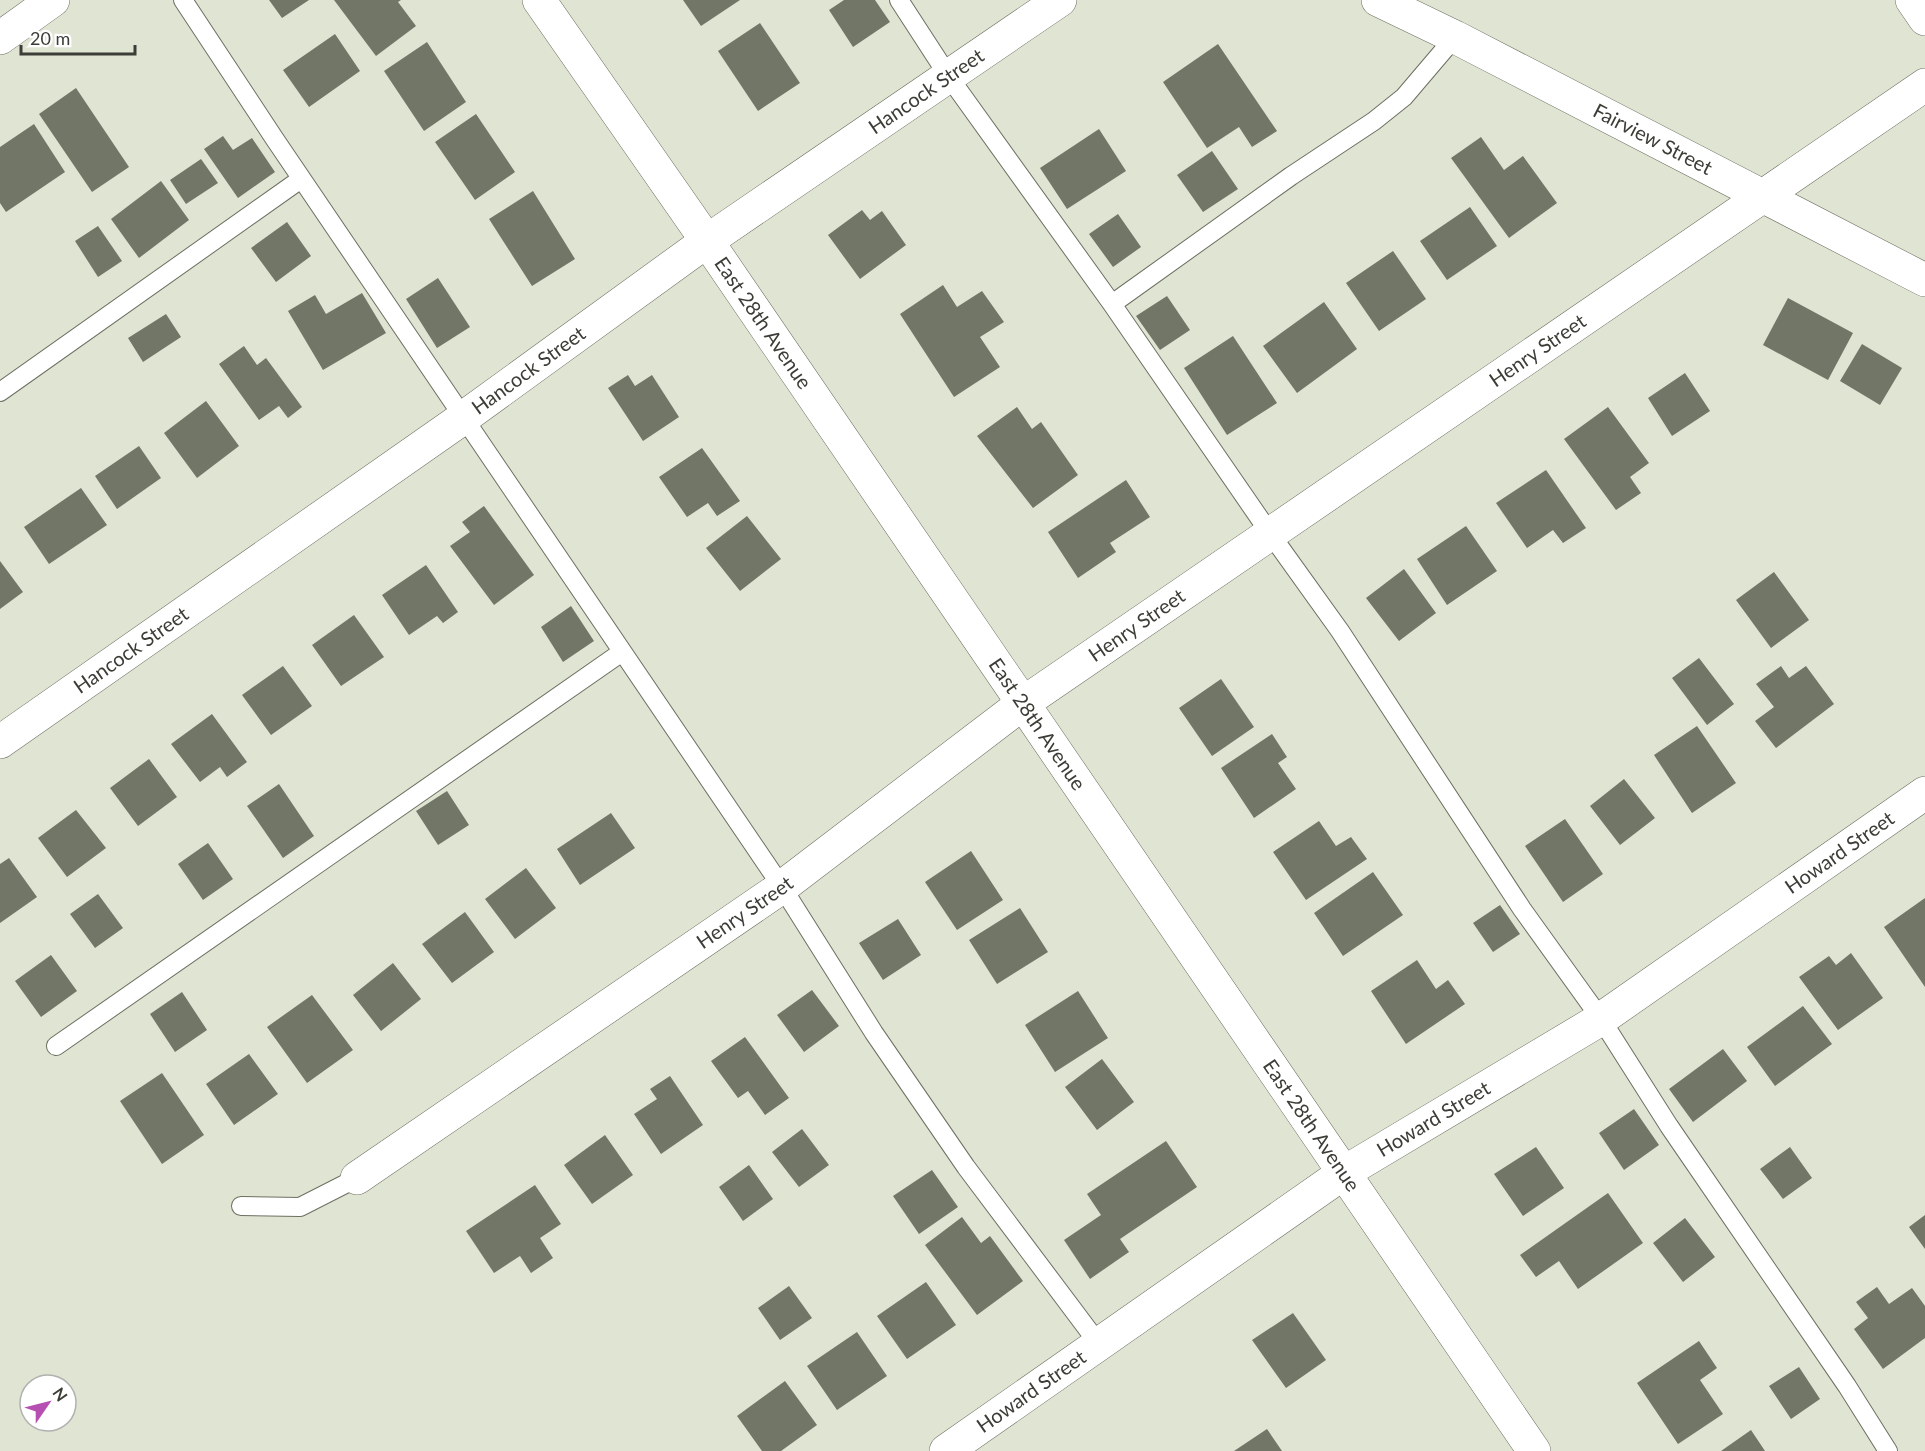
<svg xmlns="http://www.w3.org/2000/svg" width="1925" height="1451" font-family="Lato,sans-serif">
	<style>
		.building { fill: #727667 }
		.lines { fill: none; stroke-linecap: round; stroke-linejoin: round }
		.service-casing { stroke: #6c7061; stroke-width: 20 }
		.minor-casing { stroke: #6c7061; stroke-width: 34 }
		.tertiary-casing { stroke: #6c7061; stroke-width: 34 }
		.service { stroke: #fff; stroke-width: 18 }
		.minor { stroke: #fff; stroke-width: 33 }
		.tertiary { stroke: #fff; stroke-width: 33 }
		.labels { text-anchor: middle; stroke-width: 6; stroke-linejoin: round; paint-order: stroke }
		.street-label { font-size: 20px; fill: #3b3d36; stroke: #fff }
	</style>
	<rect width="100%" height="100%" fill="#dfe4d3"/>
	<path class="building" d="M 269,0 L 309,0 L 282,18 Z
		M 334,0 L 401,0 L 398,2 L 416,26 L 376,56 Z
		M 683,0 L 740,0 L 701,26 Z
		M 844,0 L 875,0 L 890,22 L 853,47 L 829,10 Z
		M 760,23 L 800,83 L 758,111 L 718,51 Z
		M 335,34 L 360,71 L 309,107 L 283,70 Z
		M 427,42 L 466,102 L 424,131 L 384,71 Z
		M 1218,44 L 1277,131 L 1252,147 L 1239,127 L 1207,148 L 1163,82 Z
		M 76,88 L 129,167 L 92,192 L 39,114 Z
		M 476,114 L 515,172 L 475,200 L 435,142 Z
		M 34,124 L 65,172 L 6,212 L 0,203 L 0,147 Z
		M 1099,129 L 1126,171 L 1067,209 L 1040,168 Z
		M 223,136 L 233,150 L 252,138 L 275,172 L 238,198 L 204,149 Z
		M 1481,137 L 1504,170 L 1523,156 L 1557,203 L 1509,238 L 1451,158 Z
		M 1212,151 L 1238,189 L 1203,212 L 1177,175 Z
		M 201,159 L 218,183 L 186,204 L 170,180 Z
		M 161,181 L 189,220 L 139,258 L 111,219 Z
		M 533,191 L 575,259 L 532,286 L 489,219 Z
		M 1470,207 L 1497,246 L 1447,280 L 1420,241 Z
		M 862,210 L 870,220 L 882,211 L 906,245 L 860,279 L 828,235 Z
		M 1118,214 L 1141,247 L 1113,267 L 1089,234 Z
		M 287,222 L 311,256 L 276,282 L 251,248 Z
		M 98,226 L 122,261 L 98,277 L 75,241 Z
		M 1393,251 L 1426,299 L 1379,331 L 1346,283 Z
		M 438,278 L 470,327 L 437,348 L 406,299 Z
		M 943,285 L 957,307 L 982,291 L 1004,322 L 980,337 L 1000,367 L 954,397 L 900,314 Z
		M 362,293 L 386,333 L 323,370 L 288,311 L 315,295 L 326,314 Z
		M 1167,296 L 1190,330 L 1160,350 L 1136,316 Z
		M 1788,298 L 1853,333 L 1828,380 L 1763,345 Z
		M 1324,302 L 1357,349 L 1297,393 L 1263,346 Z
		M 166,314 L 181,337 L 143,362 L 128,338 Z
		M 1233,336 L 1277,403 L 1227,435 L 1184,368 Z
		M 1862,344 L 1902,368 L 1880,405 L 1840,381 Z
		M 244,346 L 257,365 L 266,358 L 302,407 L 288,418 L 279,406 L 259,420 L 219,364 Z
		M 1685,373 L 1710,411 L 1672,436 L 1648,398 Z
		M 628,375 L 635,386 L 652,375 L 679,417 L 643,441 L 608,388 Z
		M 206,401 L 239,446 L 197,478 L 164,433 Z
		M 1017,407 L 1032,429 L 1041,422 L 1078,475 L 1033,508 L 977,436 Z
		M 1608,407 L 1649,463 L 1630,477 L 1641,493 L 1616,510 L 1564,439 Z
		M 139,446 L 161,478 L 117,509 L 95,476 Z
		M 702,448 L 740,501 L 717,516 L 708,503 L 687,517 L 659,477 Z
		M 1546,470 L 1586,528 L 1563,543 L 1553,530 L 1527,548 L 1496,503 Z
		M 1126,480 L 1150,517 L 1110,543 L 1116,552 L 1078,578 L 1048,532 Z
		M 81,488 L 107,525 L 49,564 L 24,527 Z
		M 484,506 L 534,575 L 494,605 L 450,546 L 470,532 L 462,522 Z
		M 747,516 L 781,559 L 740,591 L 706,548 Z
		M 1466,526 L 1497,571 L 1447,605 L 1417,559 Z
		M 0,561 L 23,592 L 0,609 Z
		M 426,565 L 458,612 L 443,623 L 437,616 L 409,635 L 382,595 Z
		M 1404,569 L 1436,613 L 1399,641 L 1366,598 Z
		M 1774,572 L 1809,620 L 1771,648 L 1736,600 Z
		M 571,606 L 594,641 L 563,662 L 541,627 Z
		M 354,615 L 384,657 L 341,686 L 312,645 Z
		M 1699,658 L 1734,704 L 1707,725 L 1672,678 Z
		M 283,666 L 312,706 L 271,735 L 242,695 Z
		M 1781,666 L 1789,678 L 1806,666 L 1834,704 L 1776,748 L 1755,721 L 1774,707 L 1756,684 Z
		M 1221,679 L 1254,727 L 1212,756 L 1179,708 Z
		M 212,714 L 247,762 L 227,777 L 220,767 L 200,782 L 171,744 Z
		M 1697,726 L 1736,783 L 1692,813 L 1654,755 Z
		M 1272,734 L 1287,757 L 1278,763 L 1296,789 L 1254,818 L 1221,768 Z
		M 149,759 L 177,797 L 138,826 L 110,788 Z
		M 1624,779 L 1655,818 L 1620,845 L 1590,806 Z
		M 279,784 L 314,836 L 283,858 L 247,806 Z
		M 447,791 L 469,825 L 438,845 L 416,811 Z
		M 76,810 L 106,848 L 67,877 L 38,838 Z
		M 611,813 L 635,848 L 580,885 L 557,849 Z
		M 1565,819 L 1603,874 L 1563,902 L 1525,846 Z
		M 1319,821 L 1336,846 L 1351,837 L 1367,859 L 1306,900 L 1273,852 Z
		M 208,843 L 233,879 L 203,900 L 178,864 Z
		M 971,851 L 1003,900 L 957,930 L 925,882 Z
		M 9,858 L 37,897 L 0,923 L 0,864 Z
		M 526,868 L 556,908 L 515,939 L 485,899 Z
		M 1373,872 L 1403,915 L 1343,956 L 1314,913 Z
		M 98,894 L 123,928 L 95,948 L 70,914 Z
		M 1925,898 L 1925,987 L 1884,927 Z
		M 1500,905 L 1520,934 L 1493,952 L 1473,923 Z
		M 1020,908 L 1048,952 L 997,984 L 969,940 Z
		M 465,912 L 494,952 L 452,983 L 422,944 Z
		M 898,919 L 921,955 L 883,980 L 859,943 Z
		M 1851,953 L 1883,998 L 1838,1030 L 1799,977 L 1829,956 L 1836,965 Z
		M 51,955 L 77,991 L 41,1017 L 15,981 Z
		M 1417,960 L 1436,989 L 1448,980 L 1465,1004 L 1406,1044 L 1371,991 Z
		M 393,963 L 421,999 L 381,1031 L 353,995 Z
		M 812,990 L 839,1026 L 804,1052 L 777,1015 Z
		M 1078,991 L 1108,1038 L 1055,1072 L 1025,1025 Z
		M 182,992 L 207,1030 L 175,1052 L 150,1014 Z
		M 312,995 L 353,1050 L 307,1083 L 267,1027 Z
		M 1803,1006 L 1832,1044 L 1775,1086 L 1747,1047 Z
		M 745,1037 L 789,1098 L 765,1115 L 748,1091 L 738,1098 L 711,1061 Z
		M 1723,1049 L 1747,1081 L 1693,1122 L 1669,1089 Z
		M 249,1054 L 278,1094 L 234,1125 L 206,1084 Z
		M 1102,1059 L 1134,1102 L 1097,1130 L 1065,1087 Z
		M 162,1073 L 204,1135 L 162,1164 L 120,1101 Z
		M 670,1076 L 703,1125 L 661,1154 L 634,1114 L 657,1099 L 650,1089 Z
		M 1634,1109 L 1659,1145 L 1624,1170 L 1599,1133 Z
		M 802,1129 L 829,1165 L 799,1187 L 772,1152 Z
		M 605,1135 L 633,1175 L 592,1204 L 564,1165 Z
		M 1166,1141 L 1197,1187 L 1120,1239 L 1129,1252 L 1090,1279 L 1064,1240 L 1101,1215 L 1087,1194 Z
		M 1536,1147 L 1564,1188 L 1523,1216 L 1494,1174 Z
		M 1790,1147 L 1812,1178 L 1783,1199 L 1760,1169 Z
		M 749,1165 L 773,1199 L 743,1221 L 719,1187 Z
		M 932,1170 L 958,1207 L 919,1234 L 893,1196 Z
		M 535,1185 L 561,1224 L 540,1238 L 553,1258 L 531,1273 L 520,1256 L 494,1273 L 466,1231 Z
		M 1608,1193 L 1643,1243 L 1578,1289 L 1559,1261 L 1536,1277 L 1520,1255 Z
		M 1925,1215 L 1925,1249 L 1909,1227 Z
		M 962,1217 L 981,1243 L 990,1236 L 1023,1281 L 977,1315 L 925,1245 Z
		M 1685,1218 L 1715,1257 L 1683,1282 L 1653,1243 Z
		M 926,1282 L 956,1325 L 907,1359 L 877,1316 Z
		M 789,1286 L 812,1318 L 780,1340 L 758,1308 Z
		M 1877,1287 L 1889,1304 L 1912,1288 L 1925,1306 L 1925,1338 L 1883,1369 L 1854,1329 L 1868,1318 L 1856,1302 Z
		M 1293,1313 L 1326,1360 L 1286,1388 L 1252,1340 Z
		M 857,1332 L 887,1376 L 837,1410 L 807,1366 Z
		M 1699,1341 L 1717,1368 L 1700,1380 L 1723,1414 L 1678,1444 L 1637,1383 Z
		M 1799,1367 L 1820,1399 L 1791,1419 L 1769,1386 Z
		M 785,1381 L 817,1425 L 781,1451 L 762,1451 L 737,1416 Z
		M 1267,1429 L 1282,1451 L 1234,1451 Z
		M 1751,1430 L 1765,1451 L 1721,1451 Z"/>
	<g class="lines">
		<g class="service-casing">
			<path id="service" d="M 183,0 L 274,138 L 782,887 L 874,1033 L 966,1167 L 1098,1343
				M 899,0 L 949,77 L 1112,304 L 1269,532 L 1340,631 L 1522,909 L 1601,1019 L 1669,1126 L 1847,1386 L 1888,1451
				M 1112,304 L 1291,176 L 1374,121 L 1404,97 L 1455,37
				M 0,392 L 301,179
				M 56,1046 L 622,652
				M 241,1206 L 300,1207 L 357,1178"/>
		</g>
		<g class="minor-casing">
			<g id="minor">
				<path id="s1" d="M 539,0 L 707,241 L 1534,1451"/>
				<path d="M 1912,0 L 1925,19"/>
				<path d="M 0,38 L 53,0"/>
				<path id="s2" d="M 0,742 L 463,418 L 707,241 L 1060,0"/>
				<path id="s3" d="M 357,1178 L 782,887 L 1022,704 L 1925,85"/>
				<path id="s4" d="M 946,1451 L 1345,1172 L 1601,1019 L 1925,793"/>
			</g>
		</g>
		<g class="tertiary-casing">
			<g id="tertiary">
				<path id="s5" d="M 1378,0 L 1455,37 L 1925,280"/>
			</g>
		</g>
		<use href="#service" class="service"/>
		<use href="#minor" class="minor"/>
		<use href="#tertiary" class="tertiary"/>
	</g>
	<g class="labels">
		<g class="street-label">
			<text dy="7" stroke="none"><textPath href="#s2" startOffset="1132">Hancock Street</textPath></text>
			<text dy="7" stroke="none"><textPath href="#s5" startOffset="308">Fairview Street</textPath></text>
			<text dy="7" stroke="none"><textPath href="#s1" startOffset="393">East 28th Avenue</textPath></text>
			<text dy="7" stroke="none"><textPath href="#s3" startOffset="1442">Henry Street</textPath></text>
			<text dy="7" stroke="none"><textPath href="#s2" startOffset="646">Hancock Street</textPath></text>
			<text dy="7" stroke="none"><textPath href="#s3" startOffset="956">Henry Street</textPath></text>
			<text dy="7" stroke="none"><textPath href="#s2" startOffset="160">Hancock Street</textPath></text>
			<text dy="7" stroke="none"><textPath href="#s1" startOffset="879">East 28th Avenue</textPath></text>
			<text dy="7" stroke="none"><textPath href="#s4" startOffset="1076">Howard Street</textPath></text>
			<text dy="7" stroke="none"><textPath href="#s3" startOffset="470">Henry Street</textPath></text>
			<text dy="7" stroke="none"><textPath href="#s4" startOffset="590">Howard Street</textPath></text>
			<text dy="7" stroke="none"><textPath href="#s1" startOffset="1365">East 28th Avenue</textPath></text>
			<text dy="7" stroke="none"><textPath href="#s4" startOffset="104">Howard Street</textPath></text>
		</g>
	</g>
	<g transform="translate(48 1403) rotate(55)"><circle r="28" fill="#ffffff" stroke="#b1b1af" stroke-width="1.5"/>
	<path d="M0-4.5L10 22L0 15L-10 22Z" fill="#b64fb2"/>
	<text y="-9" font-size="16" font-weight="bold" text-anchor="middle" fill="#3b3d36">N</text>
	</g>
	<path d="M21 45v9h114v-9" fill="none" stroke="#3b3d36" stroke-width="3"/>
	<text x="30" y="45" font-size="18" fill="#3b3d36" stroke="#ffffff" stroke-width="4.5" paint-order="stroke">20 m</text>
</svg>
